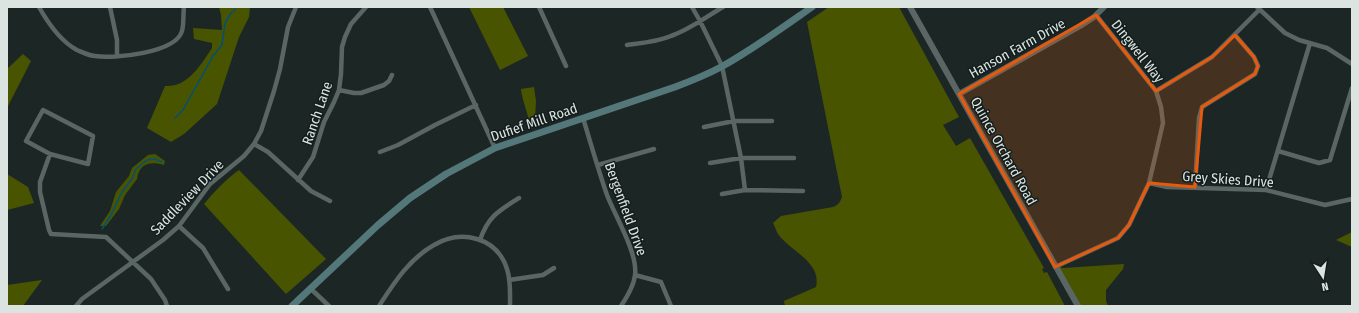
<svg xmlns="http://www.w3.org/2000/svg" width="1359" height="313" font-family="'Fira Sans Condensed',sans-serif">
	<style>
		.green { fill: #485400 }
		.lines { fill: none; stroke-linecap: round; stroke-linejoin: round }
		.stream { stroke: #024f7c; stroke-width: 1.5 }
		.minor { stroke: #596663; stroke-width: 4.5 }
		.tertiary { stroke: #596663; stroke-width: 6 }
		.secondary { stroke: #54777a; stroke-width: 7 }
		.marked { fill: #e8590c; fill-opacity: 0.2; stroke: #e8590c; stroke-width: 3; stroke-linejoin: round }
		.labels { text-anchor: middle; stroke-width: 3; stroke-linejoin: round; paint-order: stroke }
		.street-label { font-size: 14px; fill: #dce4e2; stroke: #131e1c }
	</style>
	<rect width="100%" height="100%" fill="#1c2725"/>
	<path class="green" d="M 219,7 L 250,7 L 249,17 L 239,37 L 217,104 L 184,134 L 171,142 L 147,128 L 165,86 C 188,88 201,64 212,48 L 212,43 L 194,39 L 193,28 L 222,30 L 221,15 Z
		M 469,7 L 503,7 L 528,56 L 500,70 Z
		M 829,7 L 899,7 L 959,117 L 943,125 L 956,146 L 970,138 L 1044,268 L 1042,269 L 1044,273 L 1047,272 L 1065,306 L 785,306 L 784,301 L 816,287 C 822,262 790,251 778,234 C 776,231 775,226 773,223 L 781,216 L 833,207 C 838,205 840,203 842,197 L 807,22 Z
		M 23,54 L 31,61 L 7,108 L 7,69 Z
		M 534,87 L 536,101 L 535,119 L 529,121 C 527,110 522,100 521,89 Z
		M 155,154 L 165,161 L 164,165 C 151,161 139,163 137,179 L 125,195 L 119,209 L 106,226 L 100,226 L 110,211 L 116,192 L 129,176 L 132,168 L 148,155 Z
		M 239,170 L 326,259 L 286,294 L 204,204 C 215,191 225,180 239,170 Z
		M 7,174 L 28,187 L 34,203 L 7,210 Z
		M 1352,232 L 1352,247 L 1336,240 Z
		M 1124,264 L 1123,269 L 1106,290 L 1106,301 L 1108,306 L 1078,306 L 1054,265 L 1063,268 Z
		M 42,280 L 23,306 L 7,306 L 7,285 Z"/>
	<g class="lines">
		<path class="stream" d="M 175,118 L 183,110 L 213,56 L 222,45 L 225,23 L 231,13 L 234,11 L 236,7
			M 102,229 L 111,215 L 122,192 L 132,179 L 136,169 L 147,160 L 155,159 L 162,162"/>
		<path class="minor" d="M 39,7 C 48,23 60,41 77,50 C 82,52 89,56 95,56 C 114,59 176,53 182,31 C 184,24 183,14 184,7
			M 110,7 L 117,40 L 117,55
			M 430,7 L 495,148
			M 539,7 L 566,66
			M 692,7 L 700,21 L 722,66 L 741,158 L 745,190
			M 1257,7 L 1285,33 L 1299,40 L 1327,48 L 1352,64
			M 627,45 C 642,43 657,42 671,36 C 689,30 706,17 723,7
			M 339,90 L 354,93 L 361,93 L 384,85 L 389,81 L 392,75
			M 1156,91 L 1212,57 L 1259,10
			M 43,110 L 93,136 L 88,164 L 50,154 L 26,141 Z
			M 583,118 C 591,144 598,169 607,195 C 615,216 638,253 635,275 C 634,286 627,297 621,306
			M 704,127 L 734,121 L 772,121
			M 254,144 L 268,152 L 311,191 L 330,201
			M 1278,151 L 1319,163 L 1330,160 L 1352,88
			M 380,152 L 398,145 L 435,125 L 476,105
			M 50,154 L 40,182 L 40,192 L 49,230 L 51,234 L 106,237 L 151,279 L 165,300 L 167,306
			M 710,163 L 741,158 L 794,158
			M 598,165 L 654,149
			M 298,180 L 313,157 L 324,122 L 334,102 L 339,90 L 341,74 L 342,47 L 345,37 L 351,24 L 366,7
			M 1149,183 L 1167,187 L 1266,190 L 1325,205 L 1352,199
			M 1195,187 L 1199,118 L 1202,107 L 1255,74 L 1258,66 L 1254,57 L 1235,35
			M 1266,190 L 1310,43
			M 722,194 L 745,190 L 803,191
			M 179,226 L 203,248 L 228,289
			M 480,240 C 488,217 498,211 519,198
			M 1055,267 L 1118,238 L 1129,225 L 1149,183 L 1163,123 L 1161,107 L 1156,91 L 1096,15
			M 635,275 L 661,282 L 671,306
			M 509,280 L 543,275 L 554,268
			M 310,288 L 329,306
			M 76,306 L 82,299 L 163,240 L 179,226 L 210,184 L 244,156 L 254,144 L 261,131 L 274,91 L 280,69 L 288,27 L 296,7
			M 379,306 C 394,283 409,259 434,245 C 461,229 497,237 507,269 C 511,281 510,294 510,306"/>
		<path class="tertiary" d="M 910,7 L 1078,306
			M 959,94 L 1080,26 L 1094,17 L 1104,7"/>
		<path class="secondary" d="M 292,306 L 378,225 L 410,198 L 446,174 L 495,148 L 675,87 C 691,81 706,75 721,67 C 752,50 782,28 812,7"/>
	</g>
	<path class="marked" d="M 1096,15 L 1156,91 L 1212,57 L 1235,35 L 1254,57 L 1258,66 L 1255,74 L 1202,107 L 1195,187 L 1149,183 L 1129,225 L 1118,238 L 1055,267 L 959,94 Z"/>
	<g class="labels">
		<g class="street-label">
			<text transform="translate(1017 48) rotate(-29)" y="5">Hanson Farm Drive</text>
			<text transform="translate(1138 51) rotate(52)" y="5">Dingwell Way</text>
			<text transform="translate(317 113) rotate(-71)" y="5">Ranch Lane</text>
			<text transform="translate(534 122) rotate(-19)" y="5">Dufief Mill Road</text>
			<text transform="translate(1004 151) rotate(61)" y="5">Quince Orchard Road</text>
			<text transform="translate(1228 179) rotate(4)" y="5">Grey Skies Drive</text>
			<text transform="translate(187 197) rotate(-46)" y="5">Saddleview Drive</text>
			<text transform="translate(626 209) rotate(70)" y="5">Bergenfield Drive</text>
		</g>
	</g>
	<rect width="1359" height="313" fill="none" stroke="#dce4e2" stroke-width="16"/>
	<g transform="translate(1323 277) rotate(168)" stroke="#131e1c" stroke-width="3" paint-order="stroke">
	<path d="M0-3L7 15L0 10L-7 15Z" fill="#dce4e2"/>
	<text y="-6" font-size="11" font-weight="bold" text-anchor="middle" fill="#dce4e2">N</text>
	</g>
</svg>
